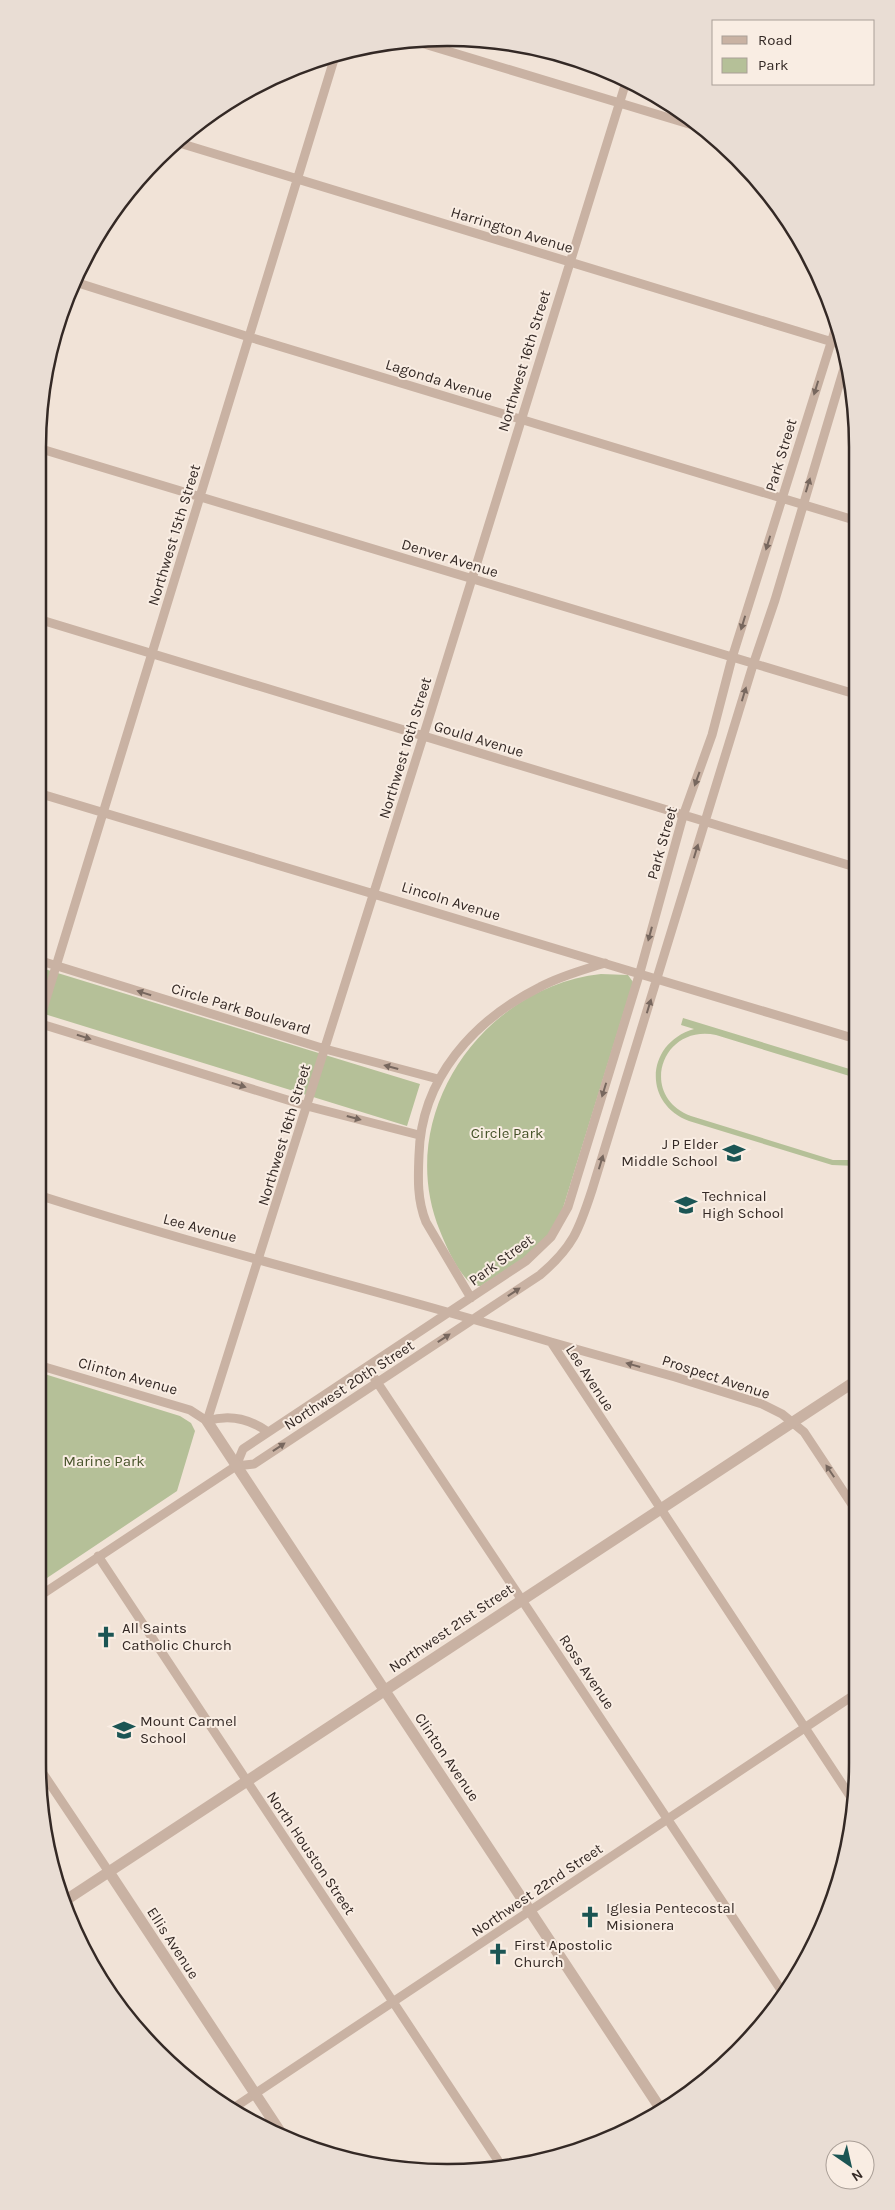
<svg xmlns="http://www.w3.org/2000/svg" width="895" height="2210" font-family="Karla,sans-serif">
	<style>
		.green { fill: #b5c098 }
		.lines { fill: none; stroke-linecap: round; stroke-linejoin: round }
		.minor { stroke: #c9b2a3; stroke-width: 9 }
		.tertiary { stroke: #c9b2a3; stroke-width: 11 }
		.oneway { fill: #77675e }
		.labels { text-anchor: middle; stroke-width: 4; stroke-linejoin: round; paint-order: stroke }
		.street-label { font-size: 15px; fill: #342925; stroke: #f9ede3 }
		.park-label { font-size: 15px; fill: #465229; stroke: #f9ede3 }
		.poi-label { font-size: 15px; fill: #342925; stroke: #f9ede3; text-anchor: start }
		.rim { fill: none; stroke: #342925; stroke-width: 2.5 }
	</style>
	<rect width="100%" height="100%" fill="#f1e3d7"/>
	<path class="green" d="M 38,967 L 420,1084 L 407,1126 L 38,1012 Z
		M 601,974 L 628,975 L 633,982 L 563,1208 L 548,1236 L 530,1254 L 481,1286 L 474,1286 C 459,1275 447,1249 440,1231 C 393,1117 481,987 601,974 Z
		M 683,1018 L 856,1071 L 856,1078 L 716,1035 C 661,1024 638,1096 691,1116 L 833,1160 L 856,1160 L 856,1166 L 832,1165 L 689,1121 C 642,1103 646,1043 694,1029 L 681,1025 Z
		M 38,1372 L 180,1416 L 191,1423 L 195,1431 L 177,1491 L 38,1584 Z"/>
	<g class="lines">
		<path class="minor" d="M 411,40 L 699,127
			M 176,142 L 839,344
			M 75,282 L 249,337 L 854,520
			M 38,448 L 855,694
			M 38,619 L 855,867
			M 38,793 L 856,1039
			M 38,960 L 325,1049 L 438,1079
			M 38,1023 L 307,1106 L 419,1135
			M 38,1025 L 336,53
			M 38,1195 C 207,1249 381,1291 551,1342 L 852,1799
			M 471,1298 L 426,1222 C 417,1200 418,1178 419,1155 C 421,1078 474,1020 540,987 C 560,976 583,970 605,963
			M 551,1342 L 675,1377 L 762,1404 L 782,1414 L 804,1432 L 857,1512
			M 38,1365 L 190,1410 L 207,1421
			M 367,1367 L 783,1993
			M 207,1421 L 423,737 L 626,82
			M 207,1421 C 229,1414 250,1419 268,1432
			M 236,1466 L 243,1449 L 526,1261 L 551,1237 L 568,1207 L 640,972 L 683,816 L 712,735 L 732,658 L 835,330
			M 98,1556 L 501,2165
			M 38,1597 L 236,1466 L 254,1464 L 540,1275 C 573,1247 579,1230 592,1190 L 753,665 L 775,600 L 845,365
			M 38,1766 L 109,1872
			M 232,2109 L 857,1693"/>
		<path class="tertiary" d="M 207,1421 L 662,2111
			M 109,1872 L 283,2136
			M 63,1902 L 857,1380"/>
	</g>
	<defs><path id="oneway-solid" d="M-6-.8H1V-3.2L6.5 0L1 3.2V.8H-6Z" transform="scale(1.25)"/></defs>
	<g class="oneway">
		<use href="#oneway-solid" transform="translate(816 388) rotate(107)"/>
		<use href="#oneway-solid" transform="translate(808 485) rotate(-73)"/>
		<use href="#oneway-solid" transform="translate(768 543) rotate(107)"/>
		<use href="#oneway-solid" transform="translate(743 623) rotate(107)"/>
		<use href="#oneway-solid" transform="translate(744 694) rotate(-73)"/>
		<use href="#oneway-solid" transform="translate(697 779) rotate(110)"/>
		<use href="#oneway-solid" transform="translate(696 851) rotate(-73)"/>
		<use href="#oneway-solid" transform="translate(650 934) rotate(105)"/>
		<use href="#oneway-solid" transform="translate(144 993) rotate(-163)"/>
		<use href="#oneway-solid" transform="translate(649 1006) rotate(-73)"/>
		<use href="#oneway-solid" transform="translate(84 1037) rotate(17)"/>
		<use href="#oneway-solid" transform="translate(391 1067) rotate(-165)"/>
		<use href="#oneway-solid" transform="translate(239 1085) rotate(17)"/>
		<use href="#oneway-solid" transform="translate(604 1090) rotate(107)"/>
		<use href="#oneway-solid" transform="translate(354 1118) rotate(15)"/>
		<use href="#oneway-solid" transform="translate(601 1162) rotate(-73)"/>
		<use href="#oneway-solid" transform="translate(514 1292) rotate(-34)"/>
		<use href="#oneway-solid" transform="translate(444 1338) rotate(-33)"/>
		<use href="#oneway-solid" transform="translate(633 1365) rotate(-164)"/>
		<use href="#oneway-solid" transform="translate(279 1447) rotate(-34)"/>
		<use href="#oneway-solid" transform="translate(830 1471) rotate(-124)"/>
	</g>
	<defs>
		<g id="school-bare" transform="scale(1.725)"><path d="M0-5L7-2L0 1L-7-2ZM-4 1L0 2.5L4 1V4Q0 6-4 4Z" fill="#1b5554" stroke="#f9ede3" stroke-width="2.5" paint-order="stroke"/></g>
		<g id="church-bare" transform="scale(1.725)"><path d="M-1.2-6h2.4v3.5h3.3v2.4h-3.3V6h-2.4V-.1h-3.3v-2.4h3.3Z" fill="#1b5554" stroke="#f9ede3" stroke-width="2.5" paint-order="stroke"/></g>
	</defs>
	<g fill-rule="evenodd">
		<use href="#school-bare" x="734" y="1153"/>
		<use href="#school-bare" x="686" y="1205"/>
		<use href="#church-bare" x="106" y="1637"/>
		<use href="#school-bare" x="124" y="1730"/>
		<use href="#church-bare" x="590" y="1917"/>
		<use href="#church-bare" x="498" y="1954"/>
	</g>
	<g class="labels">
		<g class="street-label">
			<text transform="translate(512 230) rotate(17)" y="5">Harrington Avenue</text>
			<text transform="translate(524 361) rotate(-73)" y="5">Northwest 16th Street</text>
			<text transform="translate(439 380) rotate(17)" y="5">Lagonda Avenue</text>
			<text transform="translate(781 455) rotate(-73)" y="5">Park Street</text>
			<text transform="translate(174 535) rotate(-73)" y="5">Northwest 15th Street</text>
			<text transform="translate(450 558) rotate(17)" y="5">Denver Avenue</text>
			<text transform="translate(479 739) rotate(17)" y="5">Gould Avenue</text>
			<text transform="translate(405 748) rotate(-73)" y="5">Northwest 16th Street</text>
			<text transform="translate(662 843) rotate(-74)" y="5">Park Street</text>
			<text transform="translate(451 901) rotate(17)" y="5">Lincoln Avenue</text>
			<text transform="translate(241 1009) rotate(17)" y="5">Circle Park Boulevard</text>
			<text transform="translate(284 1135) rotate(-73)" y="5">Northwest 16th Street</text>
			<text transform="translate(200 1228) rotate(15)" y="5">Lee Avenue</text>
			<text transform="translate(501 1260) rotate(-36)" y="5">Park Street</text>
			<text transform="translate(128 1376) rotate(16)" y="5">Clinton Avenue</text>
			<text transform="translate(716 1377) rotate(18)" y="5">Prospect Avenue</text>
			<text transform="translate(590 1378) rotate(57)" y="5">Lee Avenue</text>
			<text transform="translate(349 1385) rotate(-33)" y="5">Northwest 20th Street</text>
			<text transform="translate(451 1628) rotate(-34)" y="5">Northwest 21st Street</text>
			<text transform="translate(587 1672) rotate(56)" y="5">Ross Avenue</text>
			<text transform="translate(447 1757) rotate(56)" y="5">Clinton Avenue</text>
			<text transform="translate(311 1853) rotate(56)" y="5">North Houston Street</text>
			<text transform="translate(537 1890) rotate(-34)" y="5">Northwest 22nd Street</text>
			<text transform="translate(173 1943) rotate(57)" y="5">Ellis Avenue</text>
		</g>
		<g class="park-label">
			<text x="507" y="1138">Circle Park</text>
			<text x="104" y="1466">Marine Park</text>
		</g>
		<g class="poi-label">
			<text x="718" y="1149" text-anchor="end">J P Elder<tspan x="718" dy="17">Middle School</tspan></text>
			<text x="702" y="1201">Technical<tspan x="702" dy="17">High School</tspan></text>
			<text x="122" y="1633">All Saints<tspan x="122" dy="17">Catholic Church</tspan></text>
			<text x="140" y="1726">Mount Carmel<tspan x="140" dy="17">School</tspan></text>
			<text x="606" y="1913">Iglesia Pentecostal<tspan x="606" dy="17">Misionera</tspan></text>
			<text x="514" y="1950">First Apostolic<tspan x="514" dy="17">Church</tspan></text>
		</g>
	</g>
	<path d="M0 0H895V2210H0ZM447 46H448A401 401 0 0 1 849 447V1763A401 401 0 0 1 448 2164H447A401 401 0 0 1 46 1763V447A401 401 0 0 1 447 46Z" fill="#e9ddd4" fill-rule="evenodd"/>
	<path class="rim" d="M447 46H448A401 401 0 0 1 849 447V1763A401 401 0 0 1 448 2164H447A401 401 0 0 1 46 1763V447A401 401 0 0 1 447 46Z"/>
	<rect x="712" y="20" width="162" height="65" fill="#f9ede3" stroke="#aa9f97"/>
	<rect x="722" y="36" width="25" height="8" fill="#c9b2a3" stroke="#aa9f97"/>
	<text x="758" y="45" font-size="15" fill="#342925">Road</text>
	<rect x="722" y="58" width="25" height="15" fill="#b5c098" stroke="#aa9f97"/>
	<text x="758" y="70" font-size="15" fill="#342925">Park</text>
	<g transform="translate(850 2165) rotate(146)"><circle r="24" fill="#f9ede3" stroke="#aa9f97"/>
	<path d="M0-4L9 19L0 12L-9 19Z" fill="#1b5554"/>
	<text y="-8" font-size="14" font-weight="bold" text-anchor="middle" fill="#342925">N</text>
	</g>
</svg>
